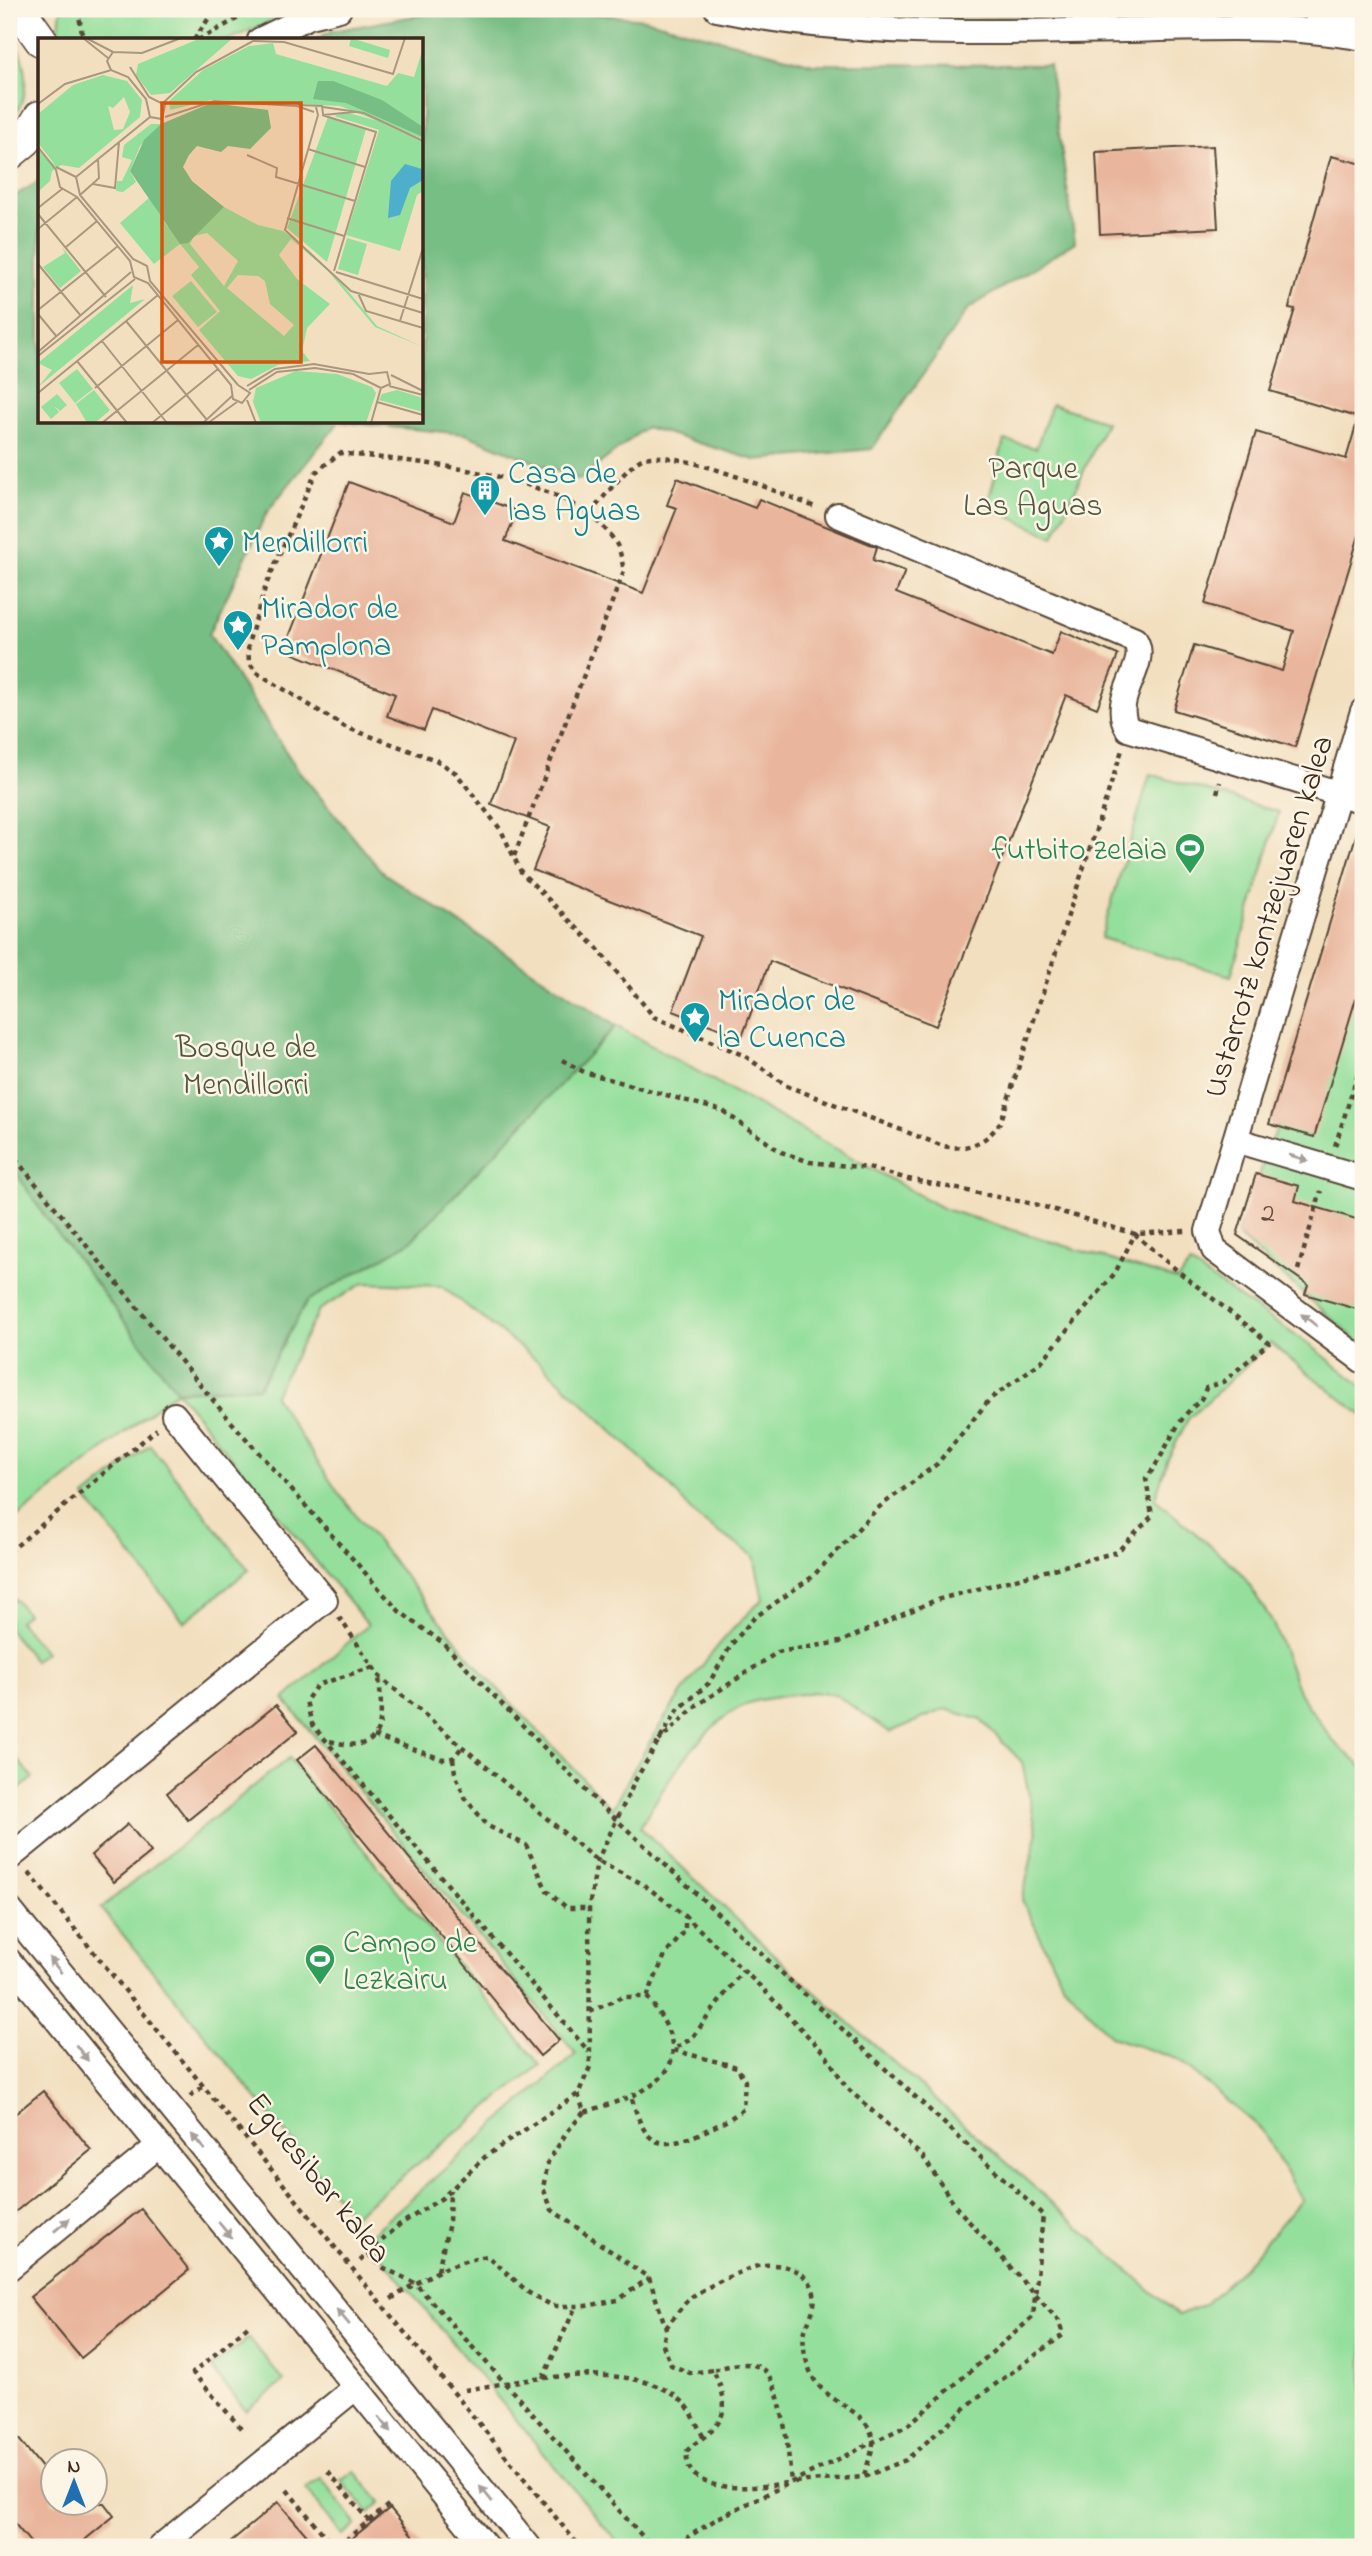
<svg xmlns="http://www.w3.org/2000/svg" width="1372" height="2556" font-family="'Indie Flower',sans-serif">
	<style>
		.green { fill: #94df9c; stroke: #68845d; stroke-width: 2; fill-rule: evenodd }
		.forest { fill: #77be84; stroke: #597451; stroke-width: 2 }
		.building { fill: #e9b69d }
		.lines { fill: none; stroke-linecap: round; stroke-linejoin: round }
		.minor-casing { stroke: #564536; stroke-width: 28 }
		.major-casing { stroke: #564536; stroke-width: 35 }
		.path { stroke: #564536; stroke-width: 4.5; stroke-dasharray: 5 5; stroke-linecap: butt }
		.minor { stroke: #fff; stroke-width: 24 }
		.major { stroke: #fff; stroke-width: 32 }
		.oneway { fill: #a79f9a }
		.labels { text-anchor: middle; stroke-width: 5; stroke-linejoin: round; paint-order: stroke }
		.number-label { font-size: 28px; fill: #664d3e }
		.park-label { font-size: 32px; fill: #51573e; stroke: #fcf5e5 }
		.culture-label { font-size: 32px; fill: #0d838f; stroke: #fcf5e5; text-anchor: start }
		.leisure-label { font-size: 32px; fill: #27864d; stroke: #fcf5e5; text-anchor: end }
		.street-label { font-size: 32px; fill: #3b2a1e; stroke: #fcf5e5 }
		.inset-road { fill: none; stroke: #a9977f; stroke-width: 2 }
		.view { fill: #d7540e; fill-opacity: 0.15; stroke: #d7540e; stroke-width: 3.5 }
		.inset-edge { fill: none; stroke: #3b2a1e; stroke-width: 3.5 }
	</style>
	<rect width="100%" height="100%" fill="#fcf5e5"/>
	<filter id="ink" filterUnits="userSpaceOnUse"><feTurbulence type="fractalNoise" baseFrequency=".0143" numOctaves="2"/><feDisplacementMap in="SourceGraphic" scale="14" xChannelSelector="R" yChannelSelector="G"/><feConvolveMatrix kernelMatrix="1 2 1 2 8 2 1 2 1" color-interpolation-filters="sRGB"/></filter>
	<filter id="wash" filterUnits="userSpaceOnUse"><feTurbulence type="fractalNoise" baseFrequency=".00686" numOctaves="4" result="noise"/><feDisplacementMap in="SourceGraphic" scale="28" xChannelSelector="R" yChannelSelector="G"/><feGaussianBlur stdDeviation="1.57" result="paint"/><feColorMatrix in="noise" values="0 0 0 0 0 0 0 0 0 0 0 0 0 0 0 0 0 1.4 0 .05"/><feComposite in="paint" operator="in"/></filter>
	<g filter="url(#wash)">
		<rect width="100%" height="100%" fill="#f2dfbf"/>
		<path class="green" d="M 61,9 L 300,9 L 228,40 L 65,40 L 59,29 Z
			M 773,9 L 1262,9 L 869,19 Z
			M 9,30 C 27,58 34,96 9,122 Z
			M 1052,404 L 1106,422 L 1054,537 L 987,507 L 1004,440 L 1036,448 Z
			M 1150,774 L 1279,812 L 1231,976 L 1101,938 Z
			M 1363,896 L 1363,1346 L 1237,1235 Z
			M 616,1026 L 944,1209 L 1177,1280 L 1190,1264 L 1314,1348 L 1363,1387 L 1363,1416 L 1270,1343 L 1188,1419 L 1167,1461 L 1155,1499 L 1240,1571 L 1272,1621 L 1300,1694 L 1333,1741 L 1363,1768 L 1363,2547 L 621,2547 L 366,2238 L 576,2054 L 284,1699 L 368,1625 L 177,1391 L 9,1524 L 9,1162 L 44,1215 L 177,1391 L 259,1387 L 307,1301 L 410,1242 ZM 364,1283 L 441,1286 L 543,1365 L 667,1483 L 699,1519 L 754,1556 L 763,1599 C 698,1659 653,1732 612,1809 L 480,1670 L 339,1494 L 274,1396 L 319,1310 ZM 813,1692 L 836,1695 L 890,1732 L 945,1709 L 981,1720 L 1022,1762 L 1037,1834 L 1022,1900 L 1062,1982 L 1111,2037 L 1177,2059 L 1262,2130 L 1301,2200 L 1246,2265 L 1204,2305 L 1178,2315 L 791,1971 L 640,1827 C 664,1786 700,1727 744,1705 C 760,1697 794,1696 813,1692 Z
			M 150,1445 L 249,1570 L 184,1622 L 85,1497 Z
			M 15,1599 L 27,1614 L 19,1621 L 45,1652 L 34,1661 L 9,1630 L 9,1604 Z
			M 9,1750 L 33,1778 L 9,1798 Z
			M 289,1758 L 540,2065 L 353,2216 L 101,1908 Z
			M 249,2338 L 284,2381 L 246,2411 L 211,2368 Z
			M 354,2471 L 381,2502 L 369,2513 L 341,2481 Z
			M 321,2478 L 356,2524 L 342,2535 L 306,2489 Z"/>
		<path class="forest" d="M 454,9 L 546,9 L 644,19 L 813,64 L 1049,65 L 1075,242 L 968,309 L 872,449 L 755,460 L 646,427 L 579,480 L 465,434 L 339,422 L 267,512 L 209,634 L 298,770 L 382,872 L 616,1026 L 410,1242 L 307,1301 L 259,1387 L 177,1391 L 44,1215 L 9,1162 L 9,199 L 40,181 L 40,422 L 422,422 L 422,40 L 314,40 L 332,31 Z"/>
		<g id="blocks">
			<path class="building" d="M 1213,146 L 1218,228 L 1100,234 L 1096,152 Z
				M 1331,156 L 1363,164 L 1363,419 L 1270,391 L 1295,309 L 1289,308 Z
				M 1358,419 L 1363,420 L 1363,522 L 1295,747 L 1174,710 L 1194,645 L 1282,671 L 1294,631 L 1205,604 L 1256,432 L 1346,459 Z
				M 677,478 L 755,508 L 759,499 L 877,547 L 873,560 L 905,571 L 896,593 L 1052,655 L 1061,631 L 1118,655 L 1097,708 L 1066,695 L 936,1026 L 770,961 L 742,1037 L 673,1011 L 701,936 L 533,870 L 550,827 L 491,804 L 514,742 L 432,710 L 424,730 L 387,716 L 395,694 L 284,650 L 349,482 L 454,522 L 465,492 L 517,511 L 505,541 L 643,593 L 677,508 L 667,505 Z
				M 1358,829 L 1363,830 L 1363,975 L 1314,1137 L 1269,1124 Z
				M 1256,1174 L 1299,1186 L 1295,1201 L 1363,1221 L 1363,1311 L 1305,1294 L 1308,1285 L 1237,1235 Z
				M 276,1705 L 298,1731 L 188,1820 L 167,1793 Z
				M 316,1745 L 559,2040 L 540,2056 L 297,1760 Z
				M 128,1824 L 151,1852 L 114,1882 L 91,1855 Z
				M 43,2091 L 91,2150 L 9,2217 L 9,2119 Z
				M 141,2209 L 189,2270 L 81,2358 L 30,2297 Z
				M 9,2427 L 52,2480 L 52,2503 L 104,2503 L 114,2516 L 76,2547 L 34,2547 L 9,2517 Z
				M 278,2502 L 317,2547 L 224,2547 L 263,2515 Z
				M 390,2508 L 422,2547 L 341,2547 Z"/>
		</g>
	</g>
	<g filter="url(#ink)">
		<use href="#blocks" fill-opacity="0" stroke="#564536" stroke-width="2"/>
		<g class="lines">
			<g class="minor-casing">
				<path id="minor" d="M 717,9 C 850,37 988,33 1124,30 C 1203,28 1286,24 1363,38
					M 1318,18 L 1363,18
					M 260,40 L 310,16 L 339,9
					M 838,515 L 1135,640 C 1151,666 1108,697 1128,729 L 1363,801
					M 1363,711 L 1208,1231 L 1214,1250 L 1363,1361
					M 1235,1140 L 1363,1178
					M 9,1858 L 325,1600 L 174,1415
					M 9,1909 L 529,2547
					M 9,1961 L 486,2547
					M 9,2268 L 157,2147
					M 160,2547 L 355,2388"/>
			</g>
			<g class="major-casing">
				<path id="major" d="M 19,9 L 41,40
					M 9,154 L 26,140 L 40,117"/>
			</g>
			<path class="path" d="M 78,9 L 83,40
				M 194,40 L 215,9
				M 198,40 L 255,9
				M 590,513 C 602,500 628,465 642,459 C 672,446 782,494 815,507
				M 1217,793 L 1220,782
				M 514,856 L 624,571 C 622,563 621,552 617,545 C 574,471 417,463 340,453 L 316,472 L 266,585 L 248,644 L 249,662 L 256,672 L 345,727 L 436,760 L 456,773 L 501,830 L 521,872 L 596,947 L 654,1017 L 745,1056 L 787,1086 L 943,1146 C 968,1151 987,1143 1001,1121 L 1122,750
				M 562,1060 L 584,1072 L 723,1111 L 781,1152 L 810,1162 L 869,1168 L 908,1179 L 1038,1205 L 1135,1234 L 1186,1231
				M 1335,1146 L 1363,1058
				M 9,1151 L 226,1416 L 399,1611 L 443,1643 L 592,1797 L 1043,2215 L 1033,2317 L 908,2425 L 718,2518 L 688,2537 L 685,2547
				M 1298,1270 L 1321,1191
				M 9,1552 L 157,1429
				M 339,1617 L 379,1676 L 597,1861 L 643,1884 L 685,1916 L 761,1987 L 826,2055 L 846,2087 L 923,2157 L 956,2207 L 1059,2321 L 1063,2335 L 978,2397 L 906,2460 L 864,2477 L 794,2482
				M 373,1667 L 317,1685 L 306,1701 L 312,1724 L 589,2052
				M 374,1736 L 442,1759 L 453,1758 L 463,1746
				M 330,1741 C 386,1756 383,1722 379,1677
				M 453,1758 L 455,1773 L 465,1798 L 488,1826 L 526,1845 L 547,1891 L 567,1908 L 589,1908
				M 29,1873 L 580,2547
				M 647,1997 L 665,1955 L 685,1931 L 685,1917
				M 578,2094 L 584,2112 C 651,2093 707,2071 647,1997 L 622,1997 L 590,2012
				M 190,2096 L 203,2086
				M 632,2099 C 645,2144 657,2153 701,2133 C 716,2126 730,2120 743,2109 L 745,2081 L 737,2067 L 673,2050 L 692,2038 L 743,1970
				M 584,2112 L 567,2132 L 548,2162 L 543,2188 L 552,2210 L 649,2278 L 666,2328 L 663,2345 L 671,2365 L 690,2373 L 713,2370
				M 368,2254 L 384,2268 L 415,2283 L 652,2547
				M 360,2261 L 399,2225 L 442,2198 L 486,2156 L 578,2094 L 590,2067 L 589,1908 L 597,1861 L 636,1779 L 677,1711 L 709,1683 L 731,1645 L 754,1618 L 812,1577 L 878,1508 L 937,1464 L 990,1399 L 1041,1362 L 1115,1273 L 1135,1234 C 1177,1273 1224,1306 1269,1343 L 1223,1382 L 1206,1388 C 1199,1407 1197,1401 1187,1413 C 1170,1433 1163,1459 1146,1478 L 1152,1516 L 1117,1552 L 936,1600 L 840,1642 L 778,1652 L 697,1705 L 659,1741
				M 438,2270 L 449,2223 L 450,2190
				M 391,2299 C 422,2279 451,2261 488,2256 L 529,2293 L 553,2306 L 586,2306 L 618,2300 L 649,2278
				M 666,2328 C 673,2319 681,2307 689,2299 C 701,2289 747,2267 763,2265 C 783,2263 810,2271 814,2293 C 817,2309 807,2321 804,2334 C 802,2347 806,2360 810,2371 C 822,2404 868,2407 873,2440 C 874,2451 866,2466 864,2476
				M 543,2378 L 576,2306
				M 465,2390 C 524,2380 637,2357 684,2403 C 692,2410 697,2426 703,2436
				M 241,2428 L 193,2373 L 249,2325
				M 328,2471 L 369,2521 L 337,2547
				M 786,2483 C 761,2487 705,2495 690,2469 C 687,2465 687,2457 686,2452 C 695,2441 707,2437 715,2427 C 731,2408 722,2389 713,2370 C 728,2366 746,2360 761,2368 C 783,2380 789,2458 791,2483
				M 287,2490 L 334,2547
				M 369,2521 L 392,2502"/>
			<use href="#minor" class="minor"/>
			<use href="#major" class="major"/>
		</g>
		<defs><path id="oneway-solid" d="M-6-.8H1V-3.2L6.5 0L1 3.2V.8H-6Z" transform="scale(1.75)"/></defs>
		<g class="oneway">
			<use href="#oneway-solid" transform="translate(1299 1158) rotate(17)"/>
			<use href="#oneway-solid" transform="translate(1309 1320) rotate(-143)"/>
			<use href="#oneway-solid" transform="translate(55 1965) rotate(-129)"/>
			<use href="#oneway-solid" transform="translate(82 2053) rotate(52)"/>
			<use href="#oneway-solid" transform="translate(198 2142) rotate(-130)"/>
			<use href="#oneway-solid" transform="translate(62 2225) rotate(-39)"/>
			<use href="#oneway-solid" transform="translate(225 2230) rotate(51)"/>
			<use href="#oneway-solid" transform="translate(343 2317) rotate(-130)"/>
			<use href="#oneway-solid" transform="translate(385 2424) rotate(51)"/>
			<use href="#oneway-solid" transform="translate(486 2494) rotate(-129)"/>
		</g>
	</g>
	<defs>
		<g id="building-pin" transform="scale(1.575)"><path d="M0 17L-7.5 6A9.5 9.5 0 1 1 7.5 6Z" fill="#0f9aa8" stroke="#fcf5e5"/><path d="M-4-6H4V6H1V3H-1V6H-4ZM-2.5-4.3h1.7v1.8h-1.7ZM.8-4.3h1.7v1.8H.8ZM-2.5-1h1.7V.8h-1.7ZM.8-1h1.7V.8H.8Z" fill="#fff"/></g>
		<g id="sight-pin" transform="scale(1.575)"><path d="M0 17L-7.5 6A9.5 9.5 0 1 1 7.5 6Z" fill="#0f9aa8" stroke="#fcf5e5"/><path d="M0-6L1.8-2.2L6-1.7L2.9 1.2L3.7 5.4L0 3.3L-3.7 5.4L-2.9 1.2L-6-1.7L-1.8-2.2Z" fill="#fff"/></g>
		<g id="stadium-pin" transform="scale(1.575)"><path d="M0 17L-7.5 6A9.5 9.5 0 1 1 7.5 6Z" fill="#2e9e5b" stroke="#fcf5e5"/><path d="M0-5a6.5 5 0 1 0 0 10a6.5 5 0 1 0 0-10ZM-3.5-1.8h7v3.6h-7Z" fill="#fff"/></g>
	</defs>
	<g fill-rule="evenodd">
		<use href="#building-pin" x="485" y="490"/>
		<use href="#sight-pin" x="219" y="541"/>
		<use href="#sight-pin" x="238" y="625"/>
		<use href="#stadium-pin" x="1190" y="848"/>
		<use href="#sight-pin" x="695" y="1017"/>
		<use href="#stadium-pin" x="320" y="1959"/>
	</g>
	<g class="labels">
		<g class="number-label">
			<text x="1268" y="1221">2</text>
		</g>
		<g class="park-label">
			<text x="1033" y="478">Parque<tspan x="1033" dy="37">Las Aguas</tspan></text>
			<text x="246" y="1057">Bosque de<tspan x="246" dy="37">Mendillorri</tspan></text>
		</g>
		<g class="culture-label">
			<text x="508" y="483">Casa de<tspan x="508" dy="37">las Aguas</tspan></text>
			<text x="242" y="552">Mendillorri</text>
			<text x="261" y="618">Mirador de<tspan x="261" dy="37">Pamplona</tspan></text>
			<text x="718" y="1010">Mirador de<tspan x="718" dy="37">la Cuenca</tspan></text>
		</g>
		<g class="leisure-label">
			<text x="1167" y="859">futbito zelaia</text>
			<text x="343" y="1952" text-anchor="start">Campo de<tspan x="343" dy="37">Lezkairu</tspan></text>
		</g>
		<g class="street-label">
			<text transform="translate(1267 916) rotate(-73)" y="11">Ustarrotz kontzejuaren kalea</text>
			<text transform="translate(320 2177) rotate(51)" y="11">Eguesibar kalea</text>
		</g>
	</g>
	<g transform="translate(38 38)">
		<rect width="385" height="385" fill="#f2dfbf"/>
		<path d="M 163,0 L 195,0 L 132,55 L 113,57 L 98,37 L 100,26 ZM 313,0 L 352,12 L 350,20 L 311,8 ZM 235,5 L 238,16 L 349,48 L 360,35 L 376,39 L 385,10 L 385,101 L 302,68 L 174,62 L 132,72 L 131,63 L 165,32 L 211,8 ZM 65,37 L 89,43 L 104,62 L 102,79 L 41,130 L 23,127 L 14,133 L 12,143 L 0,154 L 0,111 L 18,128 L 0,105 L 0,76 L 35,47 ZM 86,59 L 92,74 L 85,91 L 76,92 L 70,68 L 75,70 ZM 307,74 L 340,83 L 385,104 L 385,153 L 379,157 L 362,213 L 308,197 L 341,92 L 296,78 ZM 290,79 L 328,91 L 289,224 L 249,190 ZM 113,86 L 123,86 L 102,108 L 92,133 L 98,144 L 85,154 L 78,153 L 79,143 L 84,143 L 94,122 L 84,119 L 86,107 ZM 111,160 L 129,188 L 155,197 L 186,169 L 220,187 L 245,193 L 257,201 L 305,247 L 339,288 L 385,309 L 337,289 L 290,233 L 253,201 L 241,217 L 259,241 L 292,266 L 269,290 L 264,313 L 272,323 L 240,327 L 213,341 L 200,338 L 161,292 L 182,273 L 153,237 L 161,229 L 142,206 L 116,226 L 82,185 ZM 169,195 L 200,223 L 186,248 L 152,206 L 156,198 ZM 200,237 L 220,238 L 227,243 L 232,266 L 256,287 L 246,298 L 189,250 ZM 309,200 L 329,206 L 320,237 L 300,231 ZM 24,209 L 43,233 L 22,250 L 5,229 L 27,215 ZM 153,243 L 179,274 L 160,289 L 134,258 ZM 95,247 L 92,265 L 107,261 L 0,349 L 14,332 L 0,325 ZM 39,331 L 55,351 L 37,365 L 21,345 ZM 258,333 L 299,336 L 334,349 L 338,355 L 328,385 L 223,385 L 215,364 L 218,350 ZM 56,352 L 72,372 L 57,385 L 49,385 L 38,366 ZM 359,352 L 385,360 L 385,374 L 341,362 L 344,356 ZM 19,356 L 29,367 L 22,373 L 16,368 L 21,374 L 13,381 L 3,369 Z" fill="#94df9c" fill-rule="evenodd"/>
		<path d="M 280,43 L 295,43 L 344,62 L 385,89 L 385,99 L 308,65 L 275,61 ZM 173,65 L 230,72 L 233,90 L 212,111 L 190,108 L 183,114 L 159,108 L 151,117 L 145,129 L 154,143 L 186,169 L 150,205 L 142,206 L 92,133 L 106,102 L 123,86 Z" fill="#77be84"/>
		<path d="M 367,126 L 384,131 L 385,142 L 372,150 L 362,177 L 350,180 L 353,143 Z" fill="#4dafcc"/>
		<path class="inset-road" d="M 45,0 L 70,20M 50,1 L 75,14M 73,32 L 69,23 L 75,14 L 104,15 L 143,0M 125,65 L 158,34 L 215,3 L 246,4 L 355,36 L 367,0M 0,66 L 27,46 L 73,32 L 90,39 L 108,61 L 112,79 L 124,81 L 127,67 L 111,59 L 92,29M 260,67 L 284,68 L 285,76M 278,69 L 280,77 L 247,192 L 313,253 L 385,275M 285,69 L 326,75 L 385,103M 284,77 L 338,94 L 296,233M 285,77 L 316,74M 127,79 L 176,63 L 259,68 L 276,74M 0,109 L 18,132 L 22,149 L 39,159 L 92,223 L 96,239 L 110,245 L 193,347 L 195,361 L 204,365 L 212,355 L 200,347M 270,111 L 327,129M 209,117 L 239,130 L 238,139 L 317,163M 18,129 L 38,139M 38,139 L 42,157 L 95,221 L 109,228 L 112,243 L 200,347M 38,139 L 112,79M 55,146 L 77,150 L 81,104M 42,157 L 61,140 L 60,121M 0,170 L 24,151M 0,176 L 68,259M 249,180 L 306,198M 0,191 L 39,159M 28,209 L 59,183M 0,226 L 43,278M 298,234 L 385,261M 320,255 L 328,273 L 385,290M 0,272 L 80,208M 0,276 L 19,299M 88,283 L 169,382M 362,283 L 385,210M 64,303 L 129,385M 0,314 L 93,234M 0,318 L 97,241M 39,323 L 89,385M 353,337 L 385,353M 209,348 L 237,331 L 276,326 L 331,336 L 349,334 L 352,346 L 343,350M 351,348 L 385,357M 57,350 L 140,282M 211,352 L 239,334 L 277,330 L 315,336 L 343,350M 0,355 L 120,257M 209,362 L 218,385M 339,364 L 385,377M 64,385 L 160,307M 114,385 L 180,331M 165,385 L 194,358M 170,385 L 199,364M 333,385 L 343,350"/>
		<path class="view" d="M 124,65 L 263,65 L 263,324 L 124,324 Z"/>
		<rect width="385" height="385" class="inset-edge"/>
	</g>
	<rect width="1372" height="2556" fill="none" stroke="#fcf5e5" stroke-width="35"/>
	<g transform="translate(74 2482)"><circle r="33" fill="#fcf5e5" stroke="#afa495" stroke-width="2"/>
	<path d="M0-5L12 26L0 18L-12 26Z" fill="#1f6fb2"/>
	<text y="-10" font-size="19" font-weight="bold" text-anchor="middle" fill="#3b2a1e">N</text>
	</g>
</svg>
